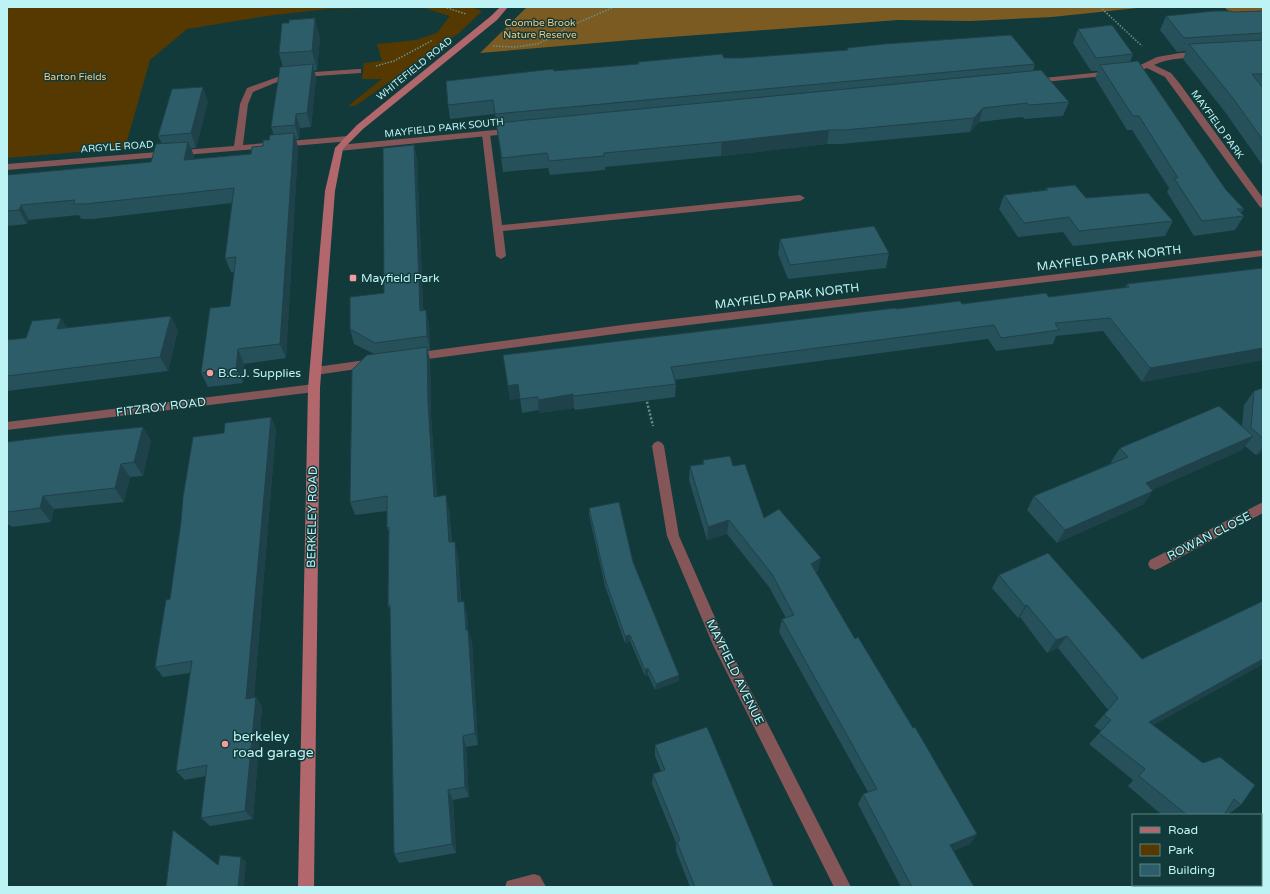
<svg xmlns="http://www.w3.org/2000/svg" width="1270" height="894" font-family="'Varela Round',sans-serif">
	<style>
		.green { fill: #563900 }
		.forest { fill: #7c5b23 }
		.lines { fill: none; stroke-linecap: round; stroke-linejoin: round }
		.path-far1 { stroke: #649293; stroke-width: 1.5; stroke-dasharray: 1.5 1.5; stroke-linecap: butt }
		.path { stroke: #649293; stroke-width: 2.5; stroke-dasharray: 2 2; stroke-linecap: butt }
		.lane { fill: #855657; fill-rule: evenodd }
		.street { fill: #855657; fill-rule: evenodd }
		.secondary { fill: #b1676b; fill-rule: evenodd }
		.wall { fill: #26505a }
		.shaded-wall { fill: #1f414a }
		.building { fill: #2c5d69; stroke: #1f414a }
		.poi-dot { fill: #f59b9e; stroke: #123a3a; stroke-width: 1.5 }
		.labels { text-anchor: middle; stroke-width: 3; stroke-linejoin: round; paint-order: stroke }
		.far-park-label { font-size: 10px; fill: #f5c781; stroke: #123a3a }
		.far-street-label { font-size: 10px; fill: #bdf3f4; stroke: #123a3a }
		.street-label { font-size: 12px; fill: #bdf3f4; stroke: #123a3a }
		.poi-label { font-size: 12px; fill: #bdf3f4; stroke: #123a3a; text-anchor: start }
		.near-poi-label { font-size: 14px; fill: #bdf3f4; stroke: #123a3a; text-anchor: start }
	</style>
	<rect width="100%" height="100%" fill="#123a3a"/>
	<path class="green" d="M 7,7 L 400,7 L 327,9 L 266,16 L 187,29 L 150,60 L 125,148 L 7,158 Z
		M 421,7 L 471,7 L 482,11 L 459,33 L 355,106 L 348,106 L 382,79 L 362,79 L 364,63 L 382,61 L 377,44 L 416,40 L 437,33 L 450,16 Z"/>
	<path class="forest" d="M 527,7 L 1147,7 L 1052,17 L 971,21 L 898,20 L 631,40 L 480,53 Z
		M 1224,7 L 1263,7 L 1263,12 L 1231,13 Z"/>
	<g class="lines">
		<path class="path-far1" d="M 444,7 L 466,14
			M 1100,7 L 1142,46
			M 493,46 L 515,47 L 537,44 L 553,37 L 568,27 L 614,7
			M 376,66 L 394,61 L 433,40"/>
		<path class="path" d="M 646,398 L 653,426"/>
		<path class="lane" d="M 486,131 L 490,134 L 502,225 L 800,195 L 805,198 L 800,201 L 503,231 L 506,256 L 501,259 L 496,256 L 482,134 Z
			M 534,874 L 540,876 L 546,887 L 505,887 L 507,881 Z"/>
		<path class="street" d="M 1200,52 L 1204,54 L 1203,56 C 1186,59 1170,57 1154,65 L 1171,73 L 1180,84 L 1263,198 L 1263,208 L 1260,207 L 1165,77 L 1147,68 L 1134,73 L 1034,83 L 1030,81 L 1034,79 L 1132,69 L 1157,57 L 1180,53 Z
			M 358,69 L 361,69 L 361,73 L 287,78 L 253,92 L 248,104 L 243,145 L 348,136 L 352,139 L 351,141 L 7,170 L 7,164 L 234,146 L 240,104 L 247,88 L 286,74 Z
			M 514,128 L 517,129 L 518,131 L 517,133 L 339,151 L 335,148 L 339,145 Z
			M 1263,250 L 1263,256 L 630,332 L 413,361 L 409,360 L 407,357 L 409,354 L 413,353 L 630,324 Z
			M 373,359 L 377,360 L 379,363 L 377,366 L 316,375 L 312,374 L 310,371 L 312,368 L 316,367 Z
			M 314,384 L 318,385 L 320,388 L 318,391 L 314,392 L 7,430 L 7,422 Z
			M 658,441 L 662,443 L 664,446 L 679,536 L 724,638 L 851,887 L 834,887 L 713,645 L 667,536 L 652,446 L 654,443 Z
			M 1263,502 L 1263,513 L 1160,568 L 1155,570 L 1150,568 L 1148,564 L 1150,560 Z"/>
		<path class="secondary" d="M 500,7 L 508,7 L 497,20 L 363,129 L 343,149 L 335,191 L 320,388 L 314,887 L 298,887 L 308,388 L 325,191 L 335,148 L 357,125 L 491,16 Z"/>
	</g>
	<path class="wall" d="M 1263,11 L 1263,166 L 1225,112 L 1183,59 L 1186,51 L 1177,52 L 1160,30 L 1166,16 Z
		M 1078,29 L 1133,54 L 1130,62 L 1226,190 L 1244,209 L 1241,213 L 1244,216 L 1235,230 L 1194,236 L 1167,192 L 1169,188 L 1132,130 L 1127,130 L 1095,78 L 1098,71 L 1091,71 L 1073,43 Z
		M 320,38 L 317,70 L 314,71 L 316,78 L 311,127 L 300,128 L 299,139 L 296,139 L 298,147 L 286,358 L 244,364 L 243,383 L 208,387 L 201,373 L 230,306 L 234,272 L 231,272 L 225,258 L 232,203 L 93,219 L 81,219 L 79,215 L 29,220 L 27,224 L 7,226 L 7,175 L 151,162 L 162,144 L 158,136 L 208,101 L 196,148 L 191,148 L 194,156 L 193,159 L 251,154 L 263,146 L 274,135 L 271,127 L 283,67 L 279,53 Z
		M 847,48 L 1035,64 L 1033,71 L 1069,102 L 1063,116 L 1024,119 L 1023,117 L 979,122 L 970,132 L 841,144 L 827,144 L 721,156 L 605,167 L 605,170 L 550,175 L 548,168 L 503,172 L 495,114 L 450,119 L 448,105 L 554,71 L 638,64 L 638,62 L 741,58 L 847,50 Z
		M 414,145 L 417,159 L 423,310 L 429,324 L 430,350 L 428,350 L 430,361 L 431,417 L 437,496 L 449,509 L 452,542 L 458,555 L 461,601 L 467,613 L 468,630 L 472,642 L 478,745 L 466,747 L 469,797 L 453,800 L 456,853 L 399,863 L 394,854 L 390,609 L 388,606 L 389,533 L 387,528 L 387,511 L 355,515 L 350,502 L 374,354 L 354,344 L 350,329 L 384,293 Z
		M 1046,188 L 1086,198 L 1173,221 L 1165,236 L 1073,246 L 1063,232 L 1018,237 L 999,209 L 1004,195 L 1045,190 Z
		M 780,239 L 889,253 L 886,268 L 788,279 L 778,254 Z
		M 1263,268 L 1263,360 L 1142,382 L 1103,331 L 1056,336 L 1053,344 L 996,351 L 988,339 L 674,380 L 676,384 L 675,397 L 575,410 L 574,408 L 539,413 L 539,410 L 522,413 L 520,398 L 510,400 L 503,355 L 896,309 L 962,304 L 1049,297 L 1125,288 L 1127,284 Z
		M 67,328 L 178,330 L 168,371 L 7,391 L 7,340 L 26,338 Z
		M 1263,388 L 1263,452 L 1256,455 L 1245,446 L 1242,450 L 1152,490 L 1144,504 L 1057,543 L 1027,510 L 1034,496 L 1112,463 L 1111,462 L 1120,448 L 1242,426 L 1244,405 L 1254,391 Z
		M 271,417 L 276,429 L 254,697 L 256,697 L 262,707 L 253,819 L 210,826 L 201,818 L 206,776 L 185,780 L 176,771 L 190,673 L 163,677 L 155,667 L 170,599 L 224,433 Z
		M 143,427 L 151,441 L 143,476 L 130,477 L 124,502 L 54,509 L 51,522 L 12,527 L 10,525 L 7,525 L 7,442 Z
		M 703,460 L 733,466 L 764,518 L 818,571 L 816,572 L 855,639 L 913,728 L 977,834 L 970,844 L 953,851 L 974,887 L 901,887 L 858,804 L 863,794 L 868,792 L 779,632 L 782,619 L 786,618 L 769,587 L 727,534 L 707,540 L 689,480 L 690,466 L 702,465 Z
		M 589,508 L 633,562 L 679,681 L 655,690 L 648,675 L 645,676 L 630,641 L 625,643 L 605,586 L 589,515 Z
		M 999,575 L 1142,659 L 1263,664 L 1153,725 L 1241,805 L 1227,815 L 1225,813 L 1224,815 L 1162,815 L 1128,786 L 1133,780 L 1089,744 L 1101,731 L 1094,726 L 1108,710 L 1058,648 L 1047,653 L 1020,617 L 1018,618 L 992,588 Z
		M 655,745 L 774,887 L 690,887 L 676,851 L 676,843 L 652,784 L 653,774 L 661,771 L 655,756 Z"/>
	<path class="shaded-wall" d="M 315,18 L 320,38 L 317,70 L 312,51 Z
		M 313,64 L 316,78 L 311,127 L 307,113 Z
		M 203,87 L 208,101 L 196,148 L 191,133 Z
		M 983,108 L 979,122 L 970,132 L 974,118 Z
		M 296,114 L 300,128 L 299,139 L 295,125 Z
		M 829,130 L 827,144 L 721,156 L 722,142 Z
		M 294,133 L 298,147 L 286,358 L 280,344 Z
		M 188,142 L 194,156 L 189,174 L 184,160 Z
		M 414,145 L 417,159 L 424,325 L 420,311 Z
		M 21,205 L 29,220 L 27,224 L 19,210 Z
		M 426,310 L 429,324 L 430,350 L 427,336 Z
		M 171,316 L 178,330 L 168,371 L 160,357 Z
		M 61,318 L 70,332 L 57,329 Z
		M 427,347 L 430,361 L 431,417 L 438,510 L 434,497 L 428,403 Z
		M 1263,348 L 1263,360 L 1142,382 L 1150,368 Z
		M 238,349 L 244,364 L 243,383 L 236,369 Z
		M 518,384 L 520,398 L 510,400 L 508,386 Z
		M 573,394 L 574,408 L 539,413 L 538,400 Z
		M 271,417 L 276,429 L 253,709 L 246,699 Z
		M 143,427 L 151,441 L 143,476 L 134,462 Z
		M 1253,436 L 1242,450 L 1137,497 L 1146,483 Z
		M 1263,447 L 1263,452 L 1256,455 Z
		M 121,464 L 130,477 L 124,502 L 115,488 Z
		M 1153,491 L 1144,504 L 1057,543 L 1065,530 Z
		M 446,495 L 449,509 L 452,555 L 449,542 Z
		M 43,496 L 54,509 L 51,522 L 40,508 Z
		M 729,520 L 727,534 L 707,540 L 708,527 Z
		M 455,542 L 458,555 L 461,614 L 458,602 Z
		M 821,558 L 818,571 L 807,577 L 811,564 Z
		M 464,601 L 467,613 L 468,631 L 468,630 L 472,642 L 478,745 L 475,733 Z
		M 1027,605 L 1020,617 L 1018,618 L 1025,606 Z
		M 630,635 L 630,641 L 625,643 L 625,636 Z
		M 1067,636 L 1058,648 L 1047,653 L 1056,640 Z
		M 1263,659 L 1263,664 L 1138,733 L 1149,722 Z
		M 648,668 L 648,675 L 645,676 L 645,670 Z
		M 679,675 L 679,681 L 655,690 L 656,684 Z
		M 256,697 L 262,707 L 253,819 L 245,811 Z
		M 463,736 L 466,747 L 469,797 L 465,787 Z
		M 448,790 L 453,800 L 456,853 L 452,844 Z
		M 977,834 L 970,844 L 943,855 L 950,845 Z
		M 241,857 L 246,862 L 244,887 L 238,887 Z"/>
	<path class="building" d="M 1214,11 L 1231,11 L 1232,12 L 1263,11 L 1263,33 L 1184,38 L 1166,16 Z
		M 315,18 L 312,51 L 279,53 L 282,23 L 289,23 L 289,20 Z
		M 1112,25 L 1133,54 L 1096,58 L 1078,29 Z
		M 1011,35 L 1035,64 L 495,114 L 493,100 L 448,105 L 446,81 L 553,69 L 554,71 L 639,64 L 638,62 L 722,54 L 724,58 L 741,58 L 848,50 L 847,48 L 884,44 Z
		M 1263,40 L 1263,74 L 1252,74 L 1263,88 L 1263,140 L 1232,97 L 1189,44 Z
		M 1138,61 L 1226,190 L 1244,209 L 1237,209 L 1244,216 L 1202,221 L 1174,178 L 1178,178 L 1139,116 L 1133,116 L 1100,65 Z
		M 313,64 L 307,113 L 296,114 L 295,125 L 271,127 L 280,67 Z
		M 1041,70 L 1069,102 L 1029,105 L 1027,103 L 983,108 L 974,118 L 844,130 L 829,130 L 722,142 L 604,153 L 604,156 L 549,161 L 547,153 L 502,158 L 496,123 Z
		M 203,87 L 191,133 L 158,136 L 172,89 Z
		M 294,133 L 280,344 L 238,349 L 236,369 L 201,373 L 210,308 L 230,306 L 236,257 L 225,258 L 234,188 L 85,204 L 73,204 L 75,200 L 21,205 L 19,210 L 7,211 L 7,175 L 151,162 L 156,144 L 188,142 L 184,160 L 251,154 L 252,147 L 263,146 L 263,140 L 269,140 L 270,135 Z
		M 414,145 L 420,311 L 426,310 L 427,336 L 375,343 L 350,329 L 350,297 L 384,293 L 383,148 Z
		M 1075,185 L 1086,198 L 1148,193 L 1173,221 L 1079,231 L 1069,217 L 1024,223 L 1004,195 L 1048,190 L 1046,188 Z
		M 874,226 L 889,253 L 790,265 L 780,239 Z
		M 1263,268 L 1263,348 L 1150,368 L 1110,318 L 1055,323 L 1059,330 L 1001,338 L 994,325 L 671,367 L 676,384 L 574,396 L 573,394 L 538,400 L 538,397 L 520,399 L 518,384 L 508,386 L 503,355 L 895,308 L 896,309 L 960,301 L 962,304 L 1046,293 L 1049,297 L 1129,287 L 1127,284 Z
		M 171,316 L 160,357 L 7,376 L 7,340 L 26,338 L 32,321 L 61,318 L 57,329 Z
		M 427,347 L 428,403 L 434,497 L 446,495 L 449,542 L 455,542 L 458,602 L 464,601 L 466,630 L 468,630 L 475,733 L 463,736 L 465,787 L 448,790 L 452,844 L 394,854 L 390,605 L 388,606 L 389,527 L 387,528 L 387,496 L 350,502 L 352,370 L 367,355 Z
		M 1263,388 L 1263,438 L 1251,428 L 1254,391 Z
		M 1219,406 L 1253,436 L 1146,483 L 1153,491 L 1065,530 L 1034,496 L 1128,457 L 1120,448 Z
		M 271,417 L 246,699 L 256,697 L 245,811 L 201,818 L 207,765 L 176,771 L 192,661 L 155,667 L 166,600 L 170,599 L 181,522 L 183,497 L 193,437 L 224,433 L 225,423 Z
		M 143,427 L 134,462 L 121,464 L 115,488 L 43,496 L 40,508 L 7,512 L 7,442 L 62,435 Z
		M 730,456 L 733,466 L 745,464 L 764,518 L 779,509 L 821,558 L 811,564 L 855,639 L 858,637 L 913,728 L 915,727 L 977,834 L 950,845 L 974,887 L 912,887 L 863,794 L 877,789 L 782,619 L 794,615 L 772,574 L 729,520 L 708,527 L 690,466 L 704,464 L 703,460 Z
		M 619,502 L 633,562 L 679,675 L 656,684 L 648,668 L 645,670 L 630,635 L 625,636 L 605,579 L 589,508 Z
		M 1048,553 L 1142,659 L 1263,601 L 1263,659 L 1149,722 L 1203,763 L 1220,757 L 1255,785 L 1241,805 L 1234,799 L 1224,815 L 1187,815 L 1139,776 L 1145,769 L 1099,733 L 1111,720 L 1104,715 L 1118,698 L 1067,636 L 1056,640 L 1027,605 L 1025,606 L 999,575 Z
		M 707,727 L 774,887 L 695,887 L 677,842 L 680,840 L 653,774 L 665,770 L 655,745 Z
		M 173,830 L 218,865 L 220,855 L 241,857 L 238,887 L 166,887 Z"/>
	<g class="poi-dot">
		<rect x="349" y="274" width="8" height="8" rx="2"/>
		<circle cx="210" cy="373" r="4"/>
		<circle cx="225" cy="744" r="4"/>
	</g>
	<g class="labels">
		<g class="far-park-label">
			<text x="540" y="26">Coombe Brook<tspan x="540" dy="12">Nature Reserve</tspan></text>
			<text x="75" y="80">Barton Fields</text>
		</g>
		<g class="far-street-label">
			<text transform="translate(414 68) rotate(-39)" y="4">WHITEFIELD ROAD</text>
			<text transform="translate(1218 124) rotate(54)" y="4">MAYFIELD PARK</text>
			<text transform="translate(444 127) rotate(-6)" y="4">MAYFIELD PARK SOUTH</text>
			<text transform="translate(117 146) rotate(-4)" y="4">ARGYLE ROAD</text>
		</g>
		<g class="street-label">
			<text transform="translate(1109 258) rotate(-7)" y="4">MAYFIELD PARK NORTH</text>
			<text transform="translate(787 296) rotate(-7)" y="4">MAYFIELD PARK NORTH</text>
			<text transform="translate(161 407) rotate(-7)" y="4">FITZROY ROAD</text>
			<text transform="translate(312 517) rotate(-89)" y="4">BERKELEY ROAD</text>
			<text transform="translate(1209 536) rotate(-27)" y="4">ROWAN CLOSE</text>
			<text transform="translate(735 672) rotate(64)" y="4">MAYFIELD AVENUE</text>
		</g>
		<g class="poi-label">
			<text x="361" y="282">Mayfield Park</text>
			<text x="218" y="377">B.C.J. Supplies</text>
		</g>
		<g class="near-poi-label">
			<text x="233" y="741">berkeley<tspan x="233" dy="16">road garage</tspan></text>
		</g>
	</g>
	<rect width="1270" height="894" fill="none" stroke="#bdf3f4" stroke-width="16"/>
	<rect x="1132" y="814" width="130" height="72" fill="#123a3a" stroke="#568484"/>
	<rect x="1140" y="827" width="20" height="6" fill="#b1676b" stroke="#568484"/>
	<text x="1168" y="834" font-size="12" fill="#bdf3f4">Road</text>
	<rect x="1140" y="844" width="20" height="12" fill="#563900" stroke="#568484"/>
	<text x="1168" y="854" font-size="12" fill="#bdf3f4">Park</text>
	<rect x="1140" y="864" width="20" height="12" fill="#2c5d69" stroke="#568484"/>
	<text x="1168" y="874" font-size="12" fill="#bdf3f4">Building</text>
</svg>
